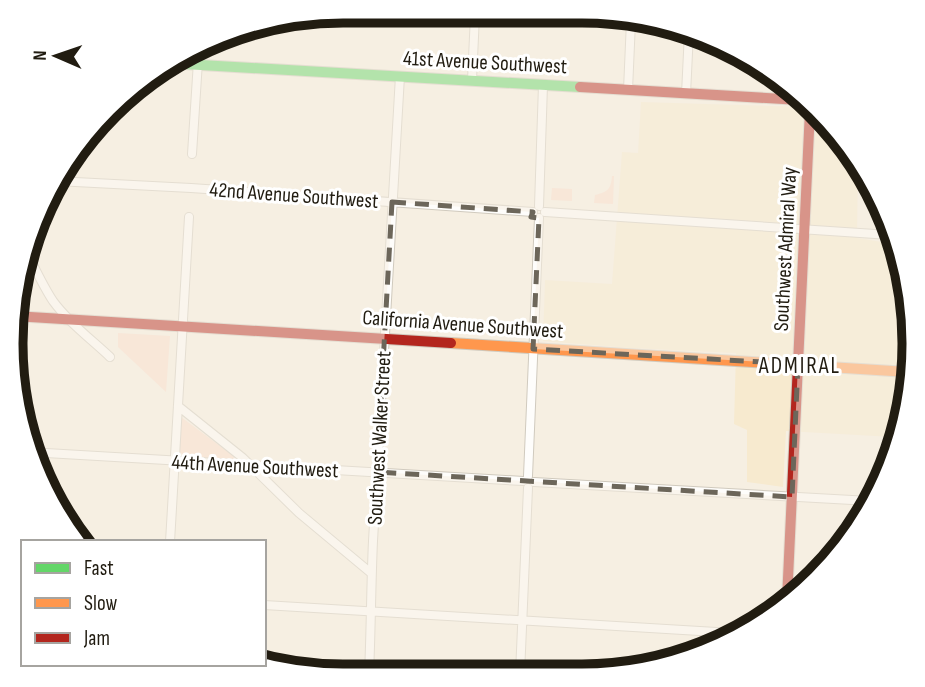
<svg xmlns="http://www.w3.org/2000/svg" width="925" height="687" font-family="'Sofia Sans Condensed',sans-serif">
	<style>
		.built { fill: #f7eacf }
		.green { fill: #faddcd }
		.lines { fill: none; stroke-linecap: round; stroke-linejoin: round }
		.street-casing { stroke: #d0cabe; stroke-width: 10 }
		.fast-casing { stroke: #d0cabe; stroke-width: 12 }
		.slow-casing { stroke: #d0cabe; stroke-width: 12 }
		.jam-casing { stroke: #d0cabe; stroke-width: 12 }
		.street { stroke: #fefdfb; stroke-width: 8 }
		.fast { stroke: #63d668; stroke-width: 10 }
		.slow { stroke: #ff974d; stroke-width: 10 }
		.jam { stroke: #b3261e; stroke-width: 10 }
		.marked { fill: none; stroke: #6c665a; stroke-width: 5; stroke-dasharray: 14 9; stroke-linejoin: round }
		.labels { text-anchor: middle; stroke-width: 6; stroke-linejoin: round; paint-order: stroke }
		.street-label { font-size: 21px; fill: #211c11; stroke: #fff }
		.neighbourhood-label { font-size: 23px; letter-spacing: 2px; fill: #211c11; stroke: #fff }
		.rim { fill: none; stroke: #211c11; stroke-width: 9 }
	</style>
	<rect width="100%" height="100%" fill="#f6efe2"/>
	<path class="built" d="M 641,102 L 807,107 L 858,158 L 857,238 L 894,244 L 908,278 L 908,386 L 896,385 L 896,387 L 908,389 L 908,408 L 893,446 L 893,437 L 786,431 L 783,487 L 747,482 L 747,430 L 734,424 L 736,353 L 630,348 L 543,341 L 545,280 L 612,284 L 622,152 L 638,153 Z"/>
	<path class="green" d="M 612,176 L 614,176 L 613,204 L 594,203 L 595,195 C 608,192 611,189 612,176 Z
		M 552,188 L 572,189 L 572,201 L 551,200 Z
		M 118,333 L 170,336 L 166,392 L 118,347 Z
		M 181,417 L 232,455 L 235,459 L 185,457 L 179,451 Z"/>
	<g class="lines">
		<g class="street-casing">
			<path id="street" d="M 472,80 L 475,15
				M 628,90 L 631,21
				M 686,94 L 689,32
				M 192,154 L 199,46
				M 56,181 L 191,188 L 533,212
				M 539,206 L 543,85
				M 545,212 L 890,235
				M 26,251 C 35,268 43,286 53,301 C 69,323 91,339 110,357
				M 178,406 L 243,458 L 299,513 L 371,573
				M 29,452 L 523,481
				M 528,476 L 539,218
				M 534,482 L 870,501
				M 170,542 L 189,217
				M 264,605 L 733,633
				M 369,674 C 371,629 371,585 373,541 L 400,76
				M 520,674 L 528,488"/>
		</g>
		<g class="fast-casing">
			<path id="fast" d="M 167,63 L 580,87"/>
		</g>
		<g class="slow-casing">
			<path id="slow" d="M 451,343 L 908,372"/>
		</g>
		<g class="jam-casing">
			<path id="jam" d="M 580,87 L 800,100
				M 14,316 L 451,343
				M 798,364 L 810,110
				M 787,600 L 798,364"/>
		</g>
		<use href="#street" class="street"/>
		<use href="#fast" class="fast"/>
		<use href="#slow" class="slow"/>
		<use href="#jam" class="jam"/>
	</g>
	<path d="M0 0H925V687H0ZM 392,202 L 533,212 L 531,217 L 539,218 L 533,349 L 798,364 L 792,497 L 377,472 Z" fill="#f6efe2" fill-opacity=".55" fill-rule="evenodd"/>
	<path class="marked" d="M 392,202 L 533,212 L 531,217 L 539,218 L 533,349 L 798,364 L 792,497 L 377,472 Z"/>
	<g class="labels">
		<g class="street-label">
			<text transform="translate(485 62) rotate(3)" y="7">41st Avenue Southwest</text>
			<text transform="translate(294 195) rotate(4)" y="7">42nd Avenue Southwest</text>
			<text transform="translate(785 249) rotate(-87)" y="7">Southwest Admiral Way</text>
			<text transform="translate(463 324) rotate(4)" y="7">California Avenue Southwest</text>
			<text transform="translate(379 438) rotate(-87)" y="7">Southwest Walker Street</text>
			<text transform="translate(255 466) rotate(3)" y="7">44th Avenue Southwest</text>
		</g>
		<g class="neighbourhood-label">
			<text x="800" y="373">ADMIRAL</text>
		</g>
	</g>
	<path d="M0 0H925V687H0ZM343 23H582A320 320 0 0 1 902 343V344A320 320 0 0 1 582 664H343A320 320 0 0 1 23 344V343A320 320 0 0 1 343 23Z" fill="#fff" fill-rule="evenodd"/>
	<path class="rim" d="M343 23H582A320 320 0 0 1 902 343V344A320 320 0 0 1 582 664H343A320 320 0 0 1 23 344V343A320 320 0 0 1 343 23Z"/>
	<rect x="21" y="540" width="245" height="126" fill="#ffffff" stroke="#a6a4a0" stroke-width="2"/>
	<rect x="35" y="563" width="35" height="10" fill="#63d668" stroke="#a6a4a0" stroke-width="2"/>
	<text x="84" y="575" font-size="21" fill="#211c11">Fast</text>
	<rect x="35" y="598" width="35" height="10" fill="#ff974d" stroke="#a6a4a0" stroke-width="2"/>
	<text x="84" y="610" font-size="21" fill="#211c11">Slow</text>
	<rect x="35" y="633" width="35" height="10" fill="#b3261e" stroke="#a6a4a0" stroke-width="2"/>
	<text x="84" y="645" font-size="21" fill="#211c11">Jam</text>
	<g transform="translate(56 56) rotate(272)" stroke="#ffffff" stroke-width="5" paint-order="stroke">
	<path d="M0-5L12 26L0 18L-12 26Z" fill="#211c11"/>
	<text y="-10" font-size="19" font-weight="bold" text-anchor="middle" fill="#211c11">N</text>
	</g>
</svg>
